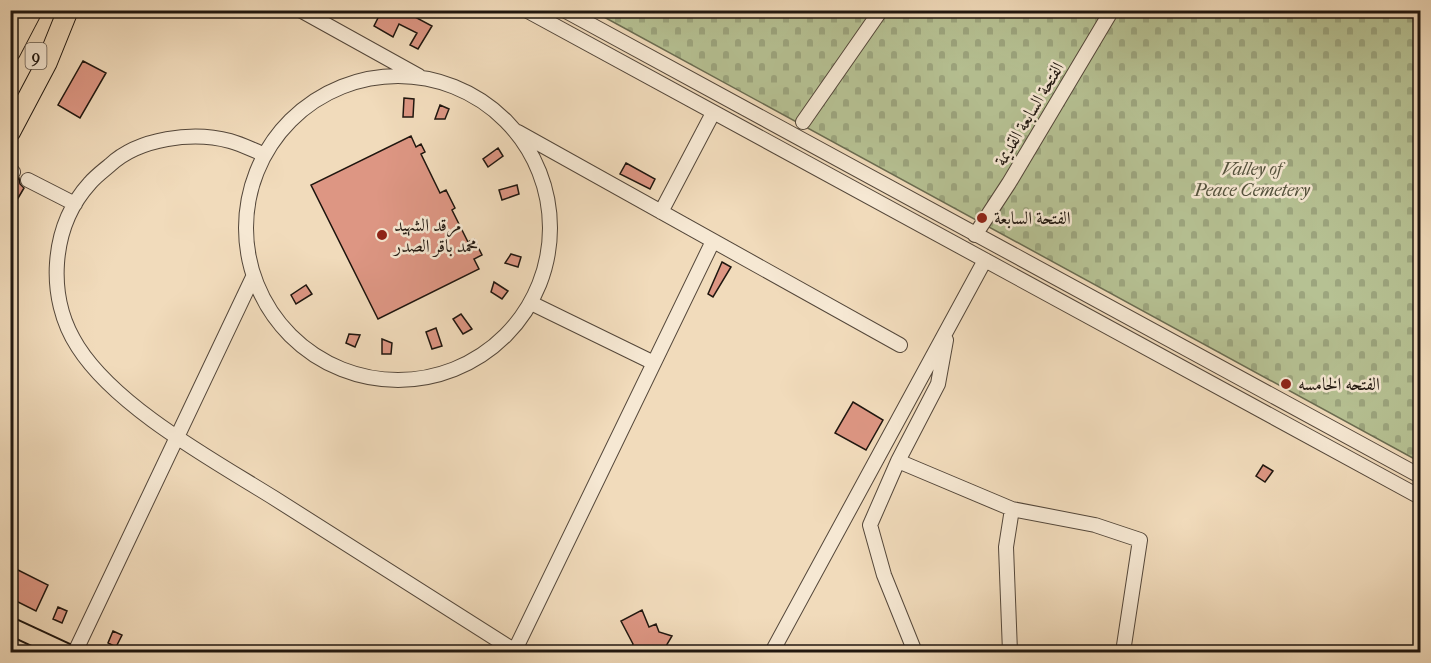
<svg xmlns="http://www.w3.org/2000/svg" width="1431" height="663" font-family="'IM FELL French Canon',Amiri,serif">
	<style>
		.cemetery { fill: url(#cemetery-stones); stroke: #6a6c51; stroke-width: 1.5 }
		.building { fill: #dd9683; stroke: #1f160f; stroke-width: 1.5 }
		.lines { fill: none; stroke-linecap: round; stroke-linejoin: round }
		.minor-casing { stroke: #54473a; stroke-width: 16 }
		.major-casing { stroke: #1f160f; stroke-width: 20 }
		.highway-casing { stroke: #1f160f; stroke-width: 22 }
		.minor { stroke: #f6e8d3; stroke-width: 14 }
		.major { stroke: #f1dbbb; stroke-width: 16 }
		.highway { stroke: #f1dbbb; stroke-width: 20 }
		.poi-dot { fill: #8f2418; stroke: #f6e8d3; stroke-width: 2 }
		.labels { text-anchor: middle; stroke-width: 5; stroke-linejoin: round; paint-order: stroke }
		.shield { fill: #f6e8d3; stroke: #60554a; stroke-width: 1.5 }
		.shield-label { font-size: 16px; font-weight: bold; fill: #1f160f }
		.street-label { font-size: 18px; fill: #1f160f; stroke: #f6e8d3 }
		.park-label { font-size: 18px; font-style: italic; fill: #54523d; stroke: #f6e8d3 }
		.poi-label { font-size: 18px; fill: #1f160f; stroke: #f6e8d3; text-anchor: start }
	</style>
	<defs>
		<pattern id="cemetery-stones" width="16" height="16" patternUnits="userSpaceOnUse" patternTransform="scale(1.5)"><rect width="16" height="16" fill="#b6c193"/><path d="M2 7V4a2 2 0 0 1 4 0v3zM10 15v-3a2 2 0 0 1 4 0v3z" fill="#9ca57e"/></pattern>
	</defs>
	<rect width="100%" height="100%" fill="#f1dbbb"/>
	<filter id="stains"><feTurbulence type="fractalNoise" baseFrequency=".00333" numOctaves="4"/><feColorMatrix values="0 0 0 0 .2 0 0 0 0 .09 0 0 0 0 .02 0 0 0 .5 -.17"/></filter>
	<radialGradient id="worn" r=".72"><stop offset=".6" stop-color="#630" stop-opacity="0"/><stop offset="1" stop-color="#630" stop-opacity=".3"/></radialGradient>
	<path class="cemetery" d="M 593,11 L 1420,11 L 1420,462 Z"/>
	<path class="building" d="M 382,10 L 402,10 L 432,26 L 418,49 L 410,45 L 417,33 L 399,24 L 393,37 L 374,26 Z
		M 83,61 L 106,73 L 80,118 L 58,105 Z
		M 404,98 L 414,99 L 413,117 L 403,117 Z
		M 440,105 L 449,109 L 445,119 L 435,119 Z
		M 411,136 L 416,147 L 421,144 L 425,152 L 421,154 L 440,193 L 446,190 L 455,208 L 452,210 L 468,242 L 474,239 L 482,255 L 474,259 L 479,269 L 378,319 L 311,185 Z
		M 498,148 L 503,156 L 488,167 L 483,159 Z
		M 626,163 L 655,179 L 650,189 L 620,174 Z
		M 19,178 L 20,184 L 24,188 L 10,212 L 10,181 Z
		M 517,185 L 519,194 L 502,200 L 499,190 Z
		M 511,254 L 521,257 L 518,267 L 505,263 Z
		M 722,262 L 731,267 L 713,297 L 708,294 Z
		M 494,282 L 508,291 L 502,299 L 491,292 Z
		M 306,285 L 312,294 L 296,304 L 291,295 Z
		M 461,314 L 472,329 L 463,334 L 453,319 Z
		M 436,328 L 442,346 L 432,349 L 426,332 Z
		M 349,334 L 360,335 L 355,347 L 346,343 Z
		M 382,339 L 392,343 L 391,354 L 382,354 Z
		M 853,402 L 883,420 L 866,450 L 835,433 Z
		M 1263,465 L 1273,471 L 1265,482 L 1256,476 Z
		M 10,566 L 48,585 L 36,611 L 10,598 Z
		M 58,607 L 67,611 L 62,623 L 53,619 Z
		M 642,610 L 649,627 L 656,624 L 659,632 L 672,636 L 666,646 L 668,652 L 630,652 L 633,644 L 621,621 Z
		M 113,631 L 122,635 L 116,647 L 108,643 Z"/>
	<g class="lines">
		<g class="minor-casing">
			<path id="minor" d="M 300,10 L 419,76
				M 526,10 L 1420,497
				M 564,10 L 1420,476
				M246 228a152 152 0 1 1 304 0a152 152 0 1 1-304 0Z
				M 803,122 L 881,10
				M 518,132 L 900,345
				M 263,154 C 253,150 241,144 230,141 C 193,131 139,138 110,165 C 103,171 96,176 90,183 C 50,227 46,298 78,347 C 117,408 213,460 274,498 C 354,549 434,600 515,651
				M 10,171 L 13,172
				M 28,180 L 75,204
				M 661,212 L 713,113
				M 975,235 L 1009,183 L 1112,10
				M 531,303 L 654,363
				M 898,461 L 1012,509 L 1095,525 L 1140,540 L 1123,652
				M 75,652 L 253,277
				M 514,652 L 713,241
				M 772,652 L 985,260
				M 915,652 L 884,575 L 870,525 L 898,461 L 938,384 L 946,340
				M 1010,652 L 1006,547 L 1012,509"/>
		</g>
		<g class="major-casing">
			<path id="major" d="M 10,626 L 66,652"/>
		</g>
		<g class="highway-casing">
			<path id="highway" d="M 10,52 L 32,10
				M 10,132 L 47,62 L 68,10"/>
		</g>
		<use href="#minor" class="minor"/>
		<use href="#major" class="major"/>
		<use href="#highway" class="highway"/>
	</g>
	<g class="poi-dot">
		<circle cx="982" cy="218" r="6"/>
		<circle cx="382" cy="235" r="6"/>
		<circle cx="1286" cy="384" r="6"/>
	</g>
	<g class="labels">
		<rect class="shield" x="25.5" y="43" width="21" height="26" rx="4.5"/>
		<g class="shield-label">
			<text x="36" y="62">9</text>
		</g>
		<g class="street-label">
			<text transform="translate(1029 114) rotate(-59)" y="6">الفتحة السابعة القديمة</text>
		</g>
		<g class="park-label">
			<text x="1252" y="175">Valley of<tspan x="1252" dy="21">Peace Cemetery</tspan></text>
		</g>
		<g class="poi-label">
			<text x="994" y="224">الفتحة السابعة</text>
			<text x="394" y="231">مرقد الشهيد<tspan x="394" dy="21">محمد باقر الصدر</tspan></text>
			<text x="1298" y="390">الفتحه الخامسه</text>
		</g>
	</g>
	<rect width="1431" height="663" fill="none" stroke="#f1dbbb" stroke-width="36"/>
	<rect x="12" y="12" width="1407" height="639" fill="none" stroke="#1f160f" stroke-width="3"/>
	<rect x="18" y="18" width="1395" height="627" fill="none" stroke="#1f160f" stroke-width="1.5"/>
	<rect width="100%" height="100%" filter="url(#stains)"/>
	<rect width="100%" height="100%" fill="url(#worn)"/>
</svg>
